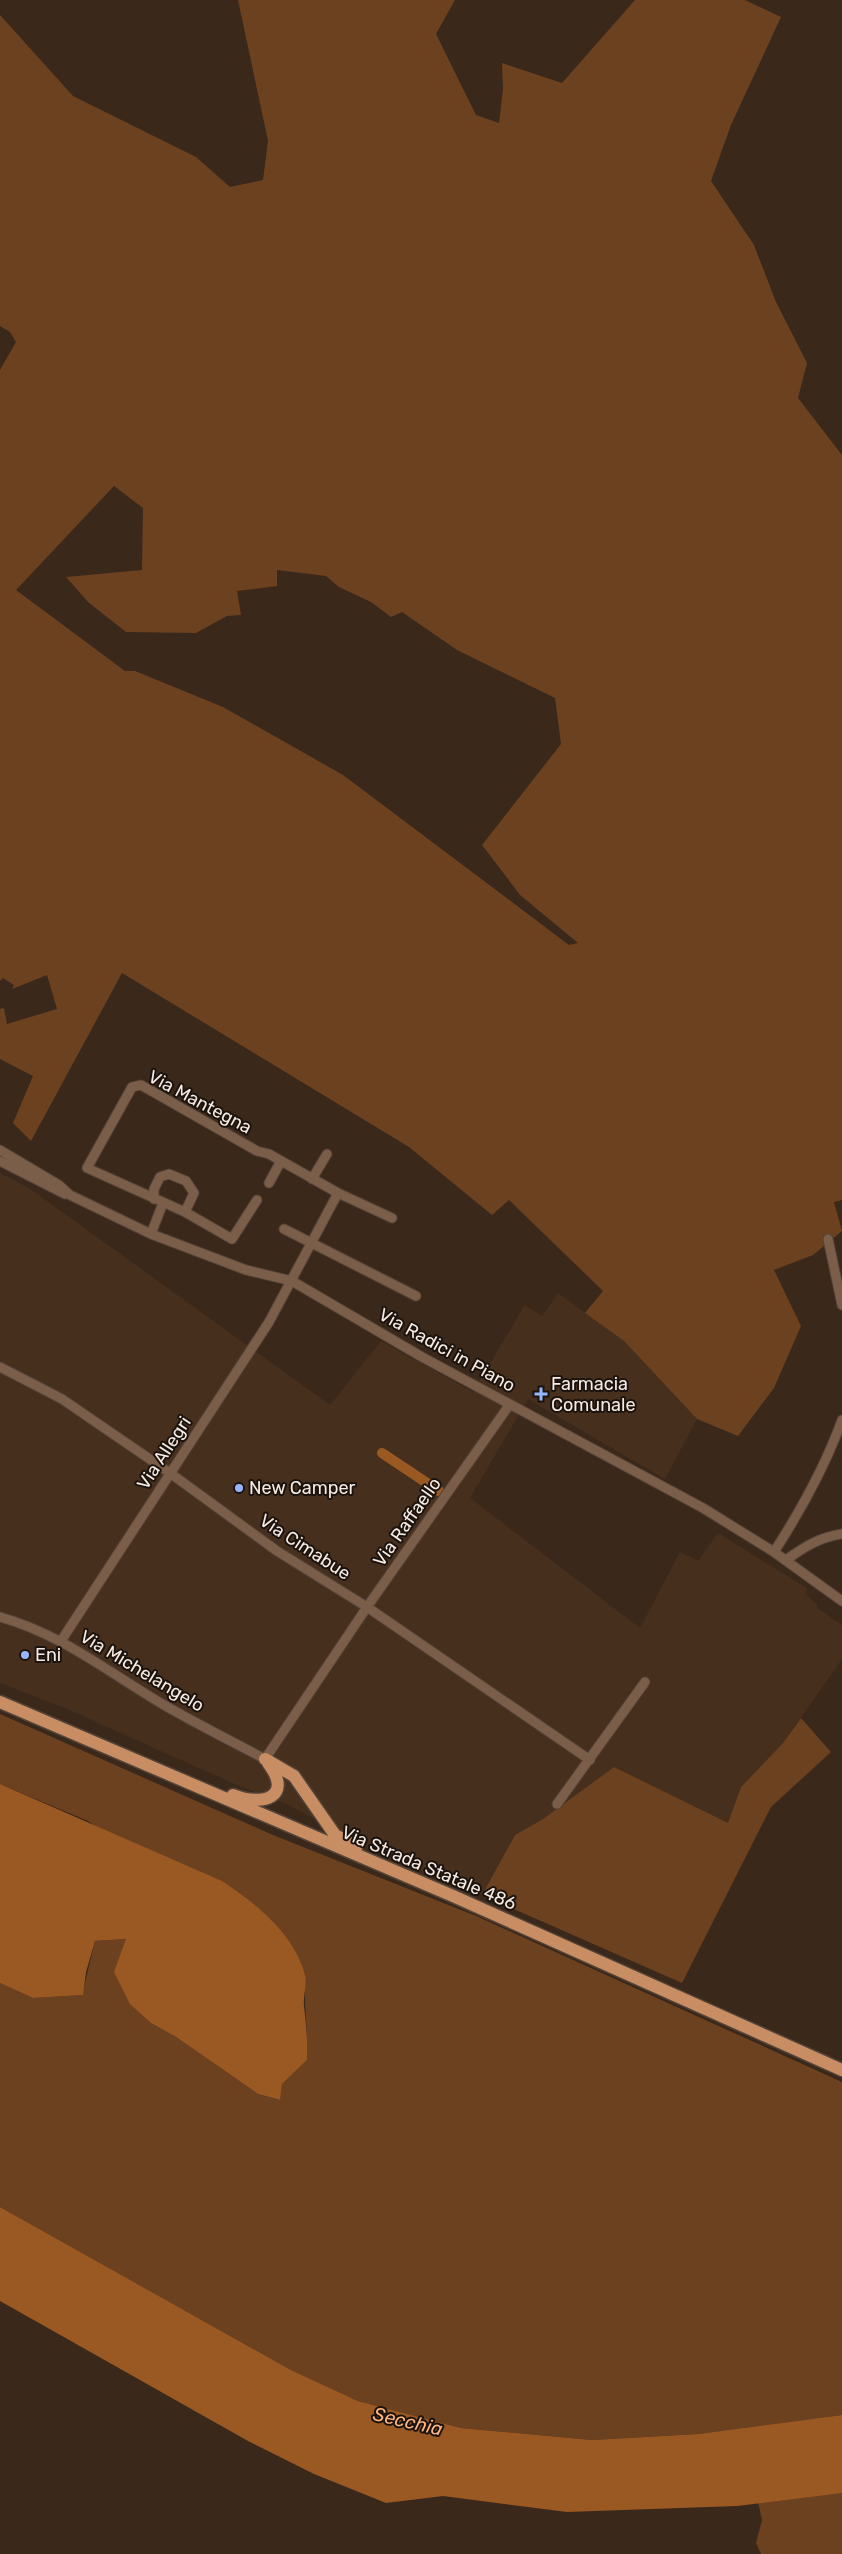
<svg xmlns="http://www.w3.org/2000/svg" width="842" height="2554" font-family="Rubik,sans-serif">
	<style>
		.built { fill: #472f1e }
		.green { fill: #6c4120; fill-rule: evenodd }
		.water { fill: #9a5823 }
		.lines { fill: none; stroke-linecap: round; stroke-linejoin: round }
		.canal { stroke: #9a5823; stroke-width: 10 }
		.minor-casing { stroke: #544337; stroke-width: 11 }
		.primary-casing { stroke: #544337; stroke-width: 15 }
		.minor { stroke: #7b5e49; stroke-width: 9 }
		.primary { stroke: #c88d62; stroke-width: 12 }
		.poi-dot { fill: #97b6fd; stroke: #1b130d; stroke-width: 2 }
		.labels { text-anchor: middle; stroke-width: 4; stroke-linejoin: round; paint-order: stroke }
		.street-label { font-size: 18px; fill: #f6eae2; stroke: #1b130d }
		.poi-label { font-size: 18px; fill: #f6eae2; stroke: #1b130d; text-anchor: start }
		.water-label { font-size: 19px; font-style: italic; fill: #ffb57f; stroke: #1b130d }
	</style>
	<rect width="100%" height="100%" fill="#3a281b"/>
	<path class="built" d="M 0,1173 L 29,1188 L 330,1405 L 381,1341 L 473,1392 L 525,1305 L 542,1316 L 558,1293 L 624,1341 L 697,1419 L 665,1479 L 528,1399 L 470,1498 L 640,1628 L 680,1552 L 698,1561 L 718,1533 L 807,1588 L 806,1594 L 817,1605 L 817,1608 L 842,1625 L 842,1659 L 783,1743 L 741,1787 L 728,1824 L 614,1767 L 543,1819 L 515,1835 L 482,1895 L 398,1864 L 287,1804 L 237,1785 L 65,1708 L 0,1683 Z"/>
	<path class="green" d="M 238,0 L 455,0 L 436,34 L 476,115 L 499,123 L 503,89 L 502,63 L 562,83 L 635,0 L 745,0 L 781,17 L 731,125 L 711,181 L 754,245 L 776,302 L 807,363 L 798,398 L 842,455 L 842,1200 L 834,1202 L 842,1231 L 813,1255 L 774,1270 L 801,1326 L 774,1388 L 738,1436 L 697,1419 L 624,1341 L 585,1313 L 603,1291 L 509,1200 L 492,1215 L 409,1147 L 122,973 L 31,1141 L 13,1123 L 33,1076 L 0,1059 L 0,1009 L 4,1008 L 7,1024 L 57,1009 L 47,975 L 12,989 L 14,985 L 3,978 L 0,981 L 0,370 L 16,342 L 10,332 L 0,326 L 0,15 L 73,96 L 196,157 L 230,187 L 263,180 L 268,141 ZM 114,486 L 143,508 L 142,570 L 66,577 L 88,602 L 126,632 L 196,633 L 227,616 L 241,615 L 237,591 L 277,586 L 277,570 L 326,576 L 339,587 L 371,602 L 391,617 L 402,612 L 457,650 L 555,698 L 561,744 L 482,845 L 520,895 L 578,943 L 569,945 L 343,775 L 223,707 L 135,671 L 125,671 L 16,590 Z
		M 0,1714 L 273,1835 L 476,1916 L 842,2082 L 842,2415 L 698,2434 L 592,2440 L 461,2428 L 358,2401 L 291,2370 L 0,2207 L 0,1983 L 33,1998 L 82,1995 L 95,1941 L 127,1939 L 151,2023 L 176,2037 L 258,2094 L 279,2100 L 282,2084 L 307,2060 C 308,2032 304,2005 305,1977 L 88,1821 L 0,1784 Z
		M 801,1718 L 831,1752 L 771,1807 L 682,1983 L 482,1895 L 515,1835 L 543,1819 L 614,1767 L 728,1823 L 741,1787 L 783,1743 Z
		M 842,2481 L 842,2554 L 761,2554 L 756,2543 L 762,2520 L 756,2493 Z"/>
	<path class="water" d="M 0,1784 L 222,1881 C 256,1904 294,1933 305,1975 C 307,1985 303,1996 304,2006 C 306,2024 308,2041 307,2060 L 282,2084 L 280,2100 L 258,2094 L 176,2037 L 151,2023 L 130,2004 L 114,1972 L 126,1939 L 95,1941 L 86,1972 L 83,1995 L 33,1998 L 0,1983 Z
		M 0,2207 L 291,2370 L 358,2401 L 461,2428 L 592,2440 L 698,2434 L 842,2415 L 842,2493 L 737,2506 L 567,2512 L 443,2496 L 386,2503 L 314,2474 L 248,2441 L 0,2301 Z"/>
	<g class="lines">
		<path class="canal" d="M 382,1453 L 439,1491"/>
		<g class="minor-casing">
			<path id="minor" d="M 0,1150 L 59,1185 L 70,1195 L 151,1234 L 246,1270 L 292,1281 L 422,1357 L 703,1508 L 774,1552 L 842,1601
				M 0,1161 L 65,1194
				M 312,1179 L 327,1154
				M 269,1183 L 281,1161
				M 154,1199 L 154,1189 L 160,1177 L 169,1174 L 186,1181 L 194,1193 L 185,1212
				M 257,1200 L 232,1239 L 185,1212 L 87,1168 L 132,1087 L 141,1085 L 257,1151 L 269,1154 L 338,1193 L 392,1218
				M 284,1229 L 416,1296
				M 151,1234 L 163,1203
				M 828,1239 L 842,1305
				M 0,1367 L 62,1399 L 170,1473 L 277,1551 L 367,1607 L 590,1760
				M 774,1552 C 801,1510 825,1467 842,1420
				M 786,1560 C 804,1547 820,1537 842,1534
				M 0,1617 C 60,1633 111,1674 164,1705 C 197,1724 231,1741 265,1759 L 367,1607 L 510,1404
				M 61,1641 L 269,1322 L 338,1193
				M 557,1804 L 645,1682"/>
		</g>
		<g class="primary-casing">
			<path id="primary" d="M 0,1702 L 453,1896 L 842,2070
				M 265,1759 L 294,1776 L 335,1835 L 357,1846
				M 233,1795 C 263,1807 294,1797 268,1763"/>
		</g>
		<use href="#minor" class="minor"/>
		<use href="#primary" class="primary"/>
	</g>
	<g class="poi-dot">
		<path d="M538.5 1386.5h5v5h5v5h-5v5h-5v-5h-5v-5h5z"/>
		<circle cx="239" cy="1488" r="5"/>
		<circle cx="25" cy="1655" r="5"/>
	</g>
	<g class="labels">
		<g class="street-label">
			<text transform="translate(200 1102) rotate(28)" y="6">Via Mantegna</text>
			<text transform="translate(447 1350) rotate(29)" y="6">Via Radici in Piano</text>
			<text transform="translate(164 1453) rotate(-57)" y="6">Via Allegri</text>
			<text transform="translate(407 1522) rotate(-55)" y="6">Via Raffaello</text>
			<text transform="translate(305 1547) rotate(33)" y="6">Via Cimabue</text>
			<text transform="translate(142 1671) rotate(31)" y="6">Via Michelangelo</text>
			<text transform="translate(429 1868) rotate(23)" y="6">Via Strada Statale 486</text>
		</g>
		<g class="poi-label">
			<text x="551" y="1390">Farmacia<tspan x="551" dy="21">Comunale</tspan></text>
			<text x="249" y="1494">New Camper</text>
			<text x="35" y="1661">Eni</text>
		</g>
		<g class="water-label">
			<text transform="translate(408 2421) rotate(13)" y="7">Secchia</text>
		</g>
	</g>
</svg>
